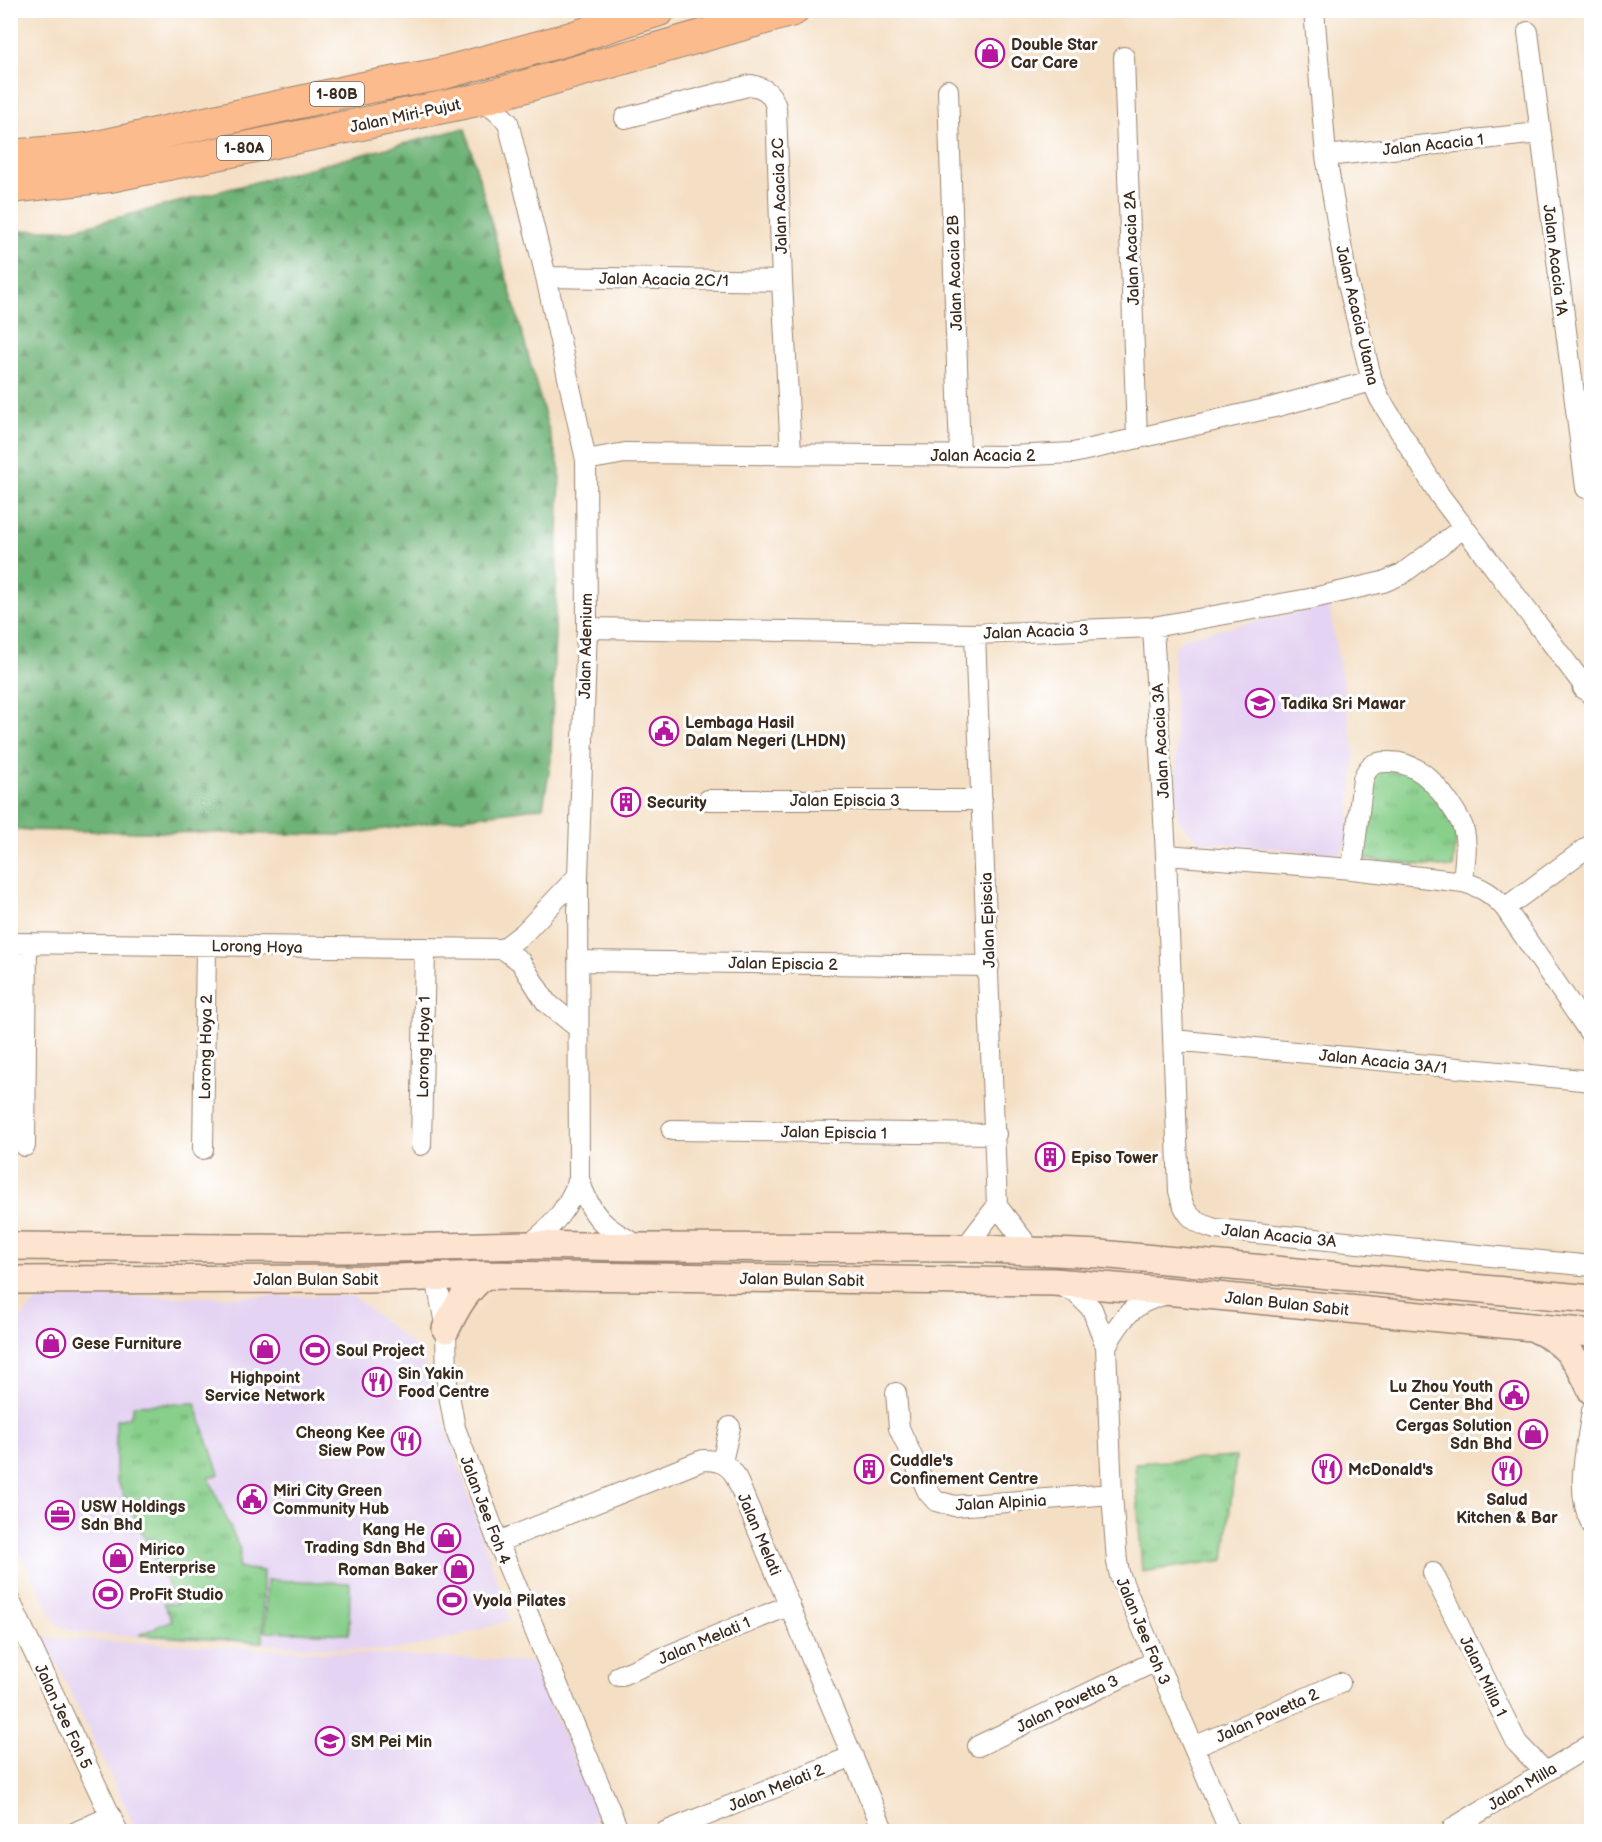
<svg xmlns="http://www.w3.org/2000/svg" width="1602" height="1842" font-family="'Balsamiq Sans',sans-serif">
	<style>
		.built { fill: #e4d3f2 }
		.grass { fill: url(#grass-tufts); stroke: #617c54; stroke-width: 1.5 }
		.forest { fill: url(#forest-firs); stroke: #546e4a; stroke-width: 1.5 }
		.green { fill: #87cf8a; stroke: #617c54; stroke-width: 1.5 }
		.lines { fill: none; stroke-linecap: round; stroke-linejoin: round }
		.minor-casing { stroke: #988471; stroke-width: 22 }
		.tertiary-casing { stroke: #988471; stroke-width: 27 }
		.secondary-casing { stroke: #988471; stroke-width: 30 }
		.trunk-casing { stroke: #988471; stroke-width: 34 }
		.minor { stroke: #fff; stroke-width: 20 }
		.tertiary { stroke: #fff; stroke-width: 24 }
		.secondary { stroke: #fde4d1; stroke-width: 27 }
		.trunk { stroke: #fbbb8c; stroke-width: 32 }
		.labels { text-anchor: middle; stroke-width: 6; stroke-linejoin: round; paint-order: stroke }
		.shield { fill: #fff; stroke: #766a62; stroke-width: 1.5 }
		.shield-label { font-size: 15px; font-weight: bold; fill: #3b2a1e }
		.poi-label { font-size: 16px; font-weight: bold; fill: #3b2a1e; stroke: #fff; text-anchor: start }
		.street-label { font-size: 16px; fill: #3b2a1e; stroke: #fff }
	</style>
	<defs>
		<pattern id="grass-tufts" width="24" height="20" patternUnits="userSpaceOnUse" patternTransform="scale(1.5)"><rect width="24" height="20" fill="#87cf8a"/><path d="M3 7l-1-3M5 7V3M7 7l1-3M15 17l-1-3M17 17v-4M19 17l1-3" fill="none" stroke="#70a870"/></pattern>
		<pattern id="forest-firs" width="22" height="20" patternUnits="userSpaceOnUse" patternTransform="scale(1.5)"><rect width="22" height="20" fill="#6db276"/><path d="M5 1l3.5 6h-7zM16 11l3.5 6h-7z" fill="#5b9160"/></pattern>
	</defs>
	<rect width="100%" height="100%" fill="#fff"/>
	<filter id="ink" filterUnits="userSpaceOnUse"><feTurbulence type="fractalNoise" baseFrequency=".0167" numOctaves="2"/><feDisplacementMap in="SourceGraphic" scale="12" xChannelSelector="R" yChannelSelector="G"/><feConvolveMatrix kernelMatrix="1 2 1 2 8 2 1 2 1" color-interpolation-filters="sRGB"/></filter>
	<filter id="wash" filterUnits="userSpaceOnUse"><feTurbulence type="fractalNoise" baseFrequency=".008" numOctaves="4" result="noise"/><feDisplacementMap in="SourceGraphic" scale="24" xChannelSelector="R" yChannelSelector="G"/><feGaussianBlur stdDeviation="1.35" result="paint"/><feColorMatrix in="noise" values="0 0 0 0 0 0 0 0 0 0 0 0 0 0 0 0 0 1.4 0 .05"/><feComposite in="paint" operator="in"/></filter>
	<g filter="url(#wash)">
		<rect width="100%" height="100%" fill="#f4dfc4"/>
		<path class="built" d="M 1329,606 L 1355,755 L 1347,842 L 1337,854 L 1199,841 L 1178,820 L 1173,651 L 1184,637 Z
			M 353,1296 L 421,1352 L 510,1620 L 438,1642 L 389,1651 L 110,1635 L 75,1632 L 57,1624 L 11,1535 L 11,1329 L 40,1298 Z
			M 45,1638 L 532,1662 L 598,1814 L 586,1832 L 137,1831 Z"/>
		<path class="grass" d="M 1375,768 L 1406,770 L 1426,781 L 1457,831 L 1453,868 L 1361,859 L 1368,778 Z
			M 195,1403 L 219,1474 L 209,1478 L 240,1550 L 239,1568 L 263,1571 L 263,1642 L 139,1635 L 172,1620 L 163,1603 L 177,1604 L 116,1479 L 116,1420 L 130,1417 L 134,1405 Z
			M 1236,1457 L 1224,1560 L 1142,1572 L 1135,1463 Z"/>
		<path class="forest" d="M 465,128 L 560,470 L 551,761 L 543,807 L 341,835 L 11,830 L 11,231 L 74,229 Z"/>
		<path class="green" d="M 267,1580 L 350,1583 L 349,1634 L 265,1631 Z"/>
	</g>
	<g filter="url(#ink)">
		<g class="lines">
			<g class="minor-casing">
				<path id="minor" d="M 1314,10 L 1326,156 L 1347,280 L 1372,381 L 1380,399 L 1440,496 L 1592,696
					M 1528,32 L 1586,488
					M 1124,57 L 1137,438
					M 948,90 L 960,456
					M 477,100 L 494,109 L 508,122 L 546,277 L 586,460 L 587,628 L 578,876 L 579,1179 C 591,1216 603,1228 638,1245
					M 625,118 L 751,85 C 765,88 772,93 776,107 L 782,281 L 791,453
					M 1326,156 L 1539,133
					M 546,277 L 782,281
					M 586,460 L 625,453 L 1010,456 L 1073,453 L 1274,407 L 1372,381
					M 1153,627 L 1166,855 L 1352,869 L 1463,882 C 1483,888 1491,893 1505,908 L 1592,1036
					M 587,628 L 975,634 L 1153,627 L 1309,599 L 1383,582 L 1402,574 L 1463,528
					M 975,634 L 997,1206 L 1031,1250
					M 708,800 L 982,800
					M 1166,855 L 1179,1191 C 1184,1214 1192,1222 1215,1229 L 1592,1266
					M 1352,869 L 1363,779 C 1368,766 1373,762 1387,762 C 1416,761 1433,780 1449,803 C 1455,811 1462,821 1464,831 C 1468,847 1464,866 1463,882
					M 1505,908 L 1592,844
					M 10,943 L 503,949 L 520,961 L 546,1002 L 578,1028
					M 503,949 L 524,933 L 578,876
					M 578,961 L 989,966
					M 1174,1040 L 1592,1081
					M 672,1130 L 996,1134
					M 421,1145 L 425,949
					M 25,1146 L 27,943
					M 203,1149 L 206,946
					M 528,1245 C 553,1227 568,1208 579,1179
					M 965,1248 L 997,1206
					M 436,1277 L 446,1329 L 447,1384 L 455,1428 L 498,1542 L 619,1832
					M 1058,1284 L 1076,1293 L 1092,1309 L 1106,1346 L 1112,1494 L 1117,1562 L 1120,1576 L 1230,1832
					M 1106,1346 C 1121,1319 1133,1302 1164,1295
					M 896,1393 L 899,1428 L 928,1492 L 936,1501 L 955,1506 L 1112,1494
					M 1592,1411 C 1587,1447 1574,1491 1592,1525
					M 722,1462 L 730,1427
					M 498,1542 L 703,1460 C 718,1460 727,1463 735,1475 L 884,1832
					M 1433,1573 L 1517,1743 L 1545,1772
					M 10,1601 L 118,1832
					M 619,1676 L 790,1605
					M 978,1746 L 1156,1661
					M 1194,1747 L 1340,1683
					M 1453,1828 L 1592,1744
					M 76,1832 L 111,1816
					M 665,1832 L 853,1756"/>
			</g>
			<g class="tertiary-casing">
				<path id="tertiary" d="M 1585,687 L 1592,681"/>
			</g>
			<g class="secondary-casing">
				<path id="secondary" d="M 10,1246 L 345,1249 L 528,1245 L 643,1247 L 965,1248 L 1100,1254 L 1592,1299
					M 10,1280 L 367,1279 L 485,1275 L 1054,1282 L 1176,1292 L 1592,1333
					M 446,1329 C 456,1307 466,1290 485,1275
					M 1536,1329 C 1567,1343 1578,1360 1592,1391"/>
			</g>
			<g class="trunk-casing">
				<path id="trunk" d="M 10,156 L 88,149 L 358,89 L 436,75 L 565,40 L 659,10
					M 10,187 L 110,176 L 477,100 L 793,10"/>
			</g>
			<use href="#minor" class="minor"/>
			<use href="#tertiary" class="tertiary"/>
			<use href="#secondary" class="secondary"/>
			<use href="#trunk" class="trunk"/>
		</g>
	</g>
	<defs>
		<g id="shop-ring" transform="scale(1.5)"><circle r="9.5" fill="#fff" stroke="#b5179e" stroke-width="1.5"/><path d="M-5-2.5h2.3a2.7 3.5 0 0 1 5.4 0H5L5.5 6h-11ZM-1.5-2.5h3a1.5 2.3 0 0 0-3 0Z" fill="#b5179e"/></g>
		<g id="school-ring" transform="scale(1.5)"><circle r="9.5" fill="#fff" stroke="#b5179e" stroke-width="1.5"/><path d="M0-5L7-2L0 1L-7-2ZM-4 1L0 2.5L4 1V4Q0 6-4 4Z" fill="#b5179e"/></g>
		<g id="civic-ring" transform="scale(1.5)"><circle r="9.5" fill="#fff" stroke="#b5179e" stroke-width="1.5"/><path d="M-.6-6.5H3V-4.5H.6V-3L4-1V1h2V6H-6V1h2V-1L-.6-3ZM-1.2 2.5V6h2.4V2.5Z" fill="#b5179e"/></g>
		<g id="building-ring" transform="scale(1.5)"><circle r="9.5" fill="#fff" stroke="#b5179e" stroke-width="1.5"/><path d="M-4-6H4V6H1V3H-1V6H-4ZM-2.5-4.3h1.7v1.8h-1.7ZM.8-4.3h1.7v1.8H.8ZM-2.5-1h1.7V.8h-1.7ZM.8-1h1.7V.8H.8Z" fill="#b5179e"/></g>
		<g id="stadium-ring" transform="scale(1.5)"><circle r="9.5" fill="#fff" stroke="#b5179e" stroke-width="1.5"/><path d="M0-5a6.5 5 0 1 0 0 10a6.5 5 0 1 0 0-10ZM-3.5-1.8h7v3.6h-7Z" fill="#b5179e"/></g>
		<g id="restaurant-ring" transform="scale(1.5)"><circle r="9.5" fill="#fff" stroke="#b5179e" stroke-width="1.5"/><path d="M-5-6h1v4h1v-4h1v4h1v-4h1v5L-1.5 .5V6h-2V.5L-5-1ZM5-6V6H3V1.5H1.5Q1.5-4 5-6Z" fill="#b5179e"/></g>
		<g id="office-ring" transform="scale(1.5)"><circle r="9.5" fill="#fff" stroke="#b5179e" stroke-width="1.5"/><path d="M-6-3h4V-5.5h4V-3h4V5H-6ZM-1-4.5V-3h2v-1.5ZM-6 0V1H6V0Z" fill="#b5179e"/></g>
	</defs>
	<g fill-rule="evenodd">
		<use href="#shop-ring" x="990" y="53"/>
		<use href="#school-ring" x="1260" y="703"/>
		<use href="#civic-ring" x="664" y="731"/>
		<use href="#building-ring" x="626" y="802"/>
		<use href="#building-ring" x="1050" y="1157"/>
		<use href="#shop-ring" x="51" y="1343"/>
		<use href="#shop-ring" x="265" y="1349"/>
		<use href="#stadium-ring" x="315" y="1350"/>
		<use href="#restaurant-ring" x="377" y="1382"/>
		<use href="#civic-ring" x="1514" y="1395"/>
		<use href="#shop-ring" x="1533" y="1434"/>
		<use href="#restaurant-ring" x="406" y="1441"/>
		<use href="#building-ring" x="869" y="1469"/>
		<use href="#restaurant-ring" x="1327" y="1469"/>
		<use href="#restaurant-ring" x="1507" y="1471"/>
		<use href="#civic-ring" x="252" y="1499"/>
		<use href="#office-ring" x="60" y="1515"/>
		<use href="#shop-ring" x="446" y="1538"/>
		<use href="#shop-ring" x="118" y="1558"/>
		<use href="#shop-ring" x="459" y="1569"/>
		<use href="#stadium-ring" x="108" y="1594"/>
		<use href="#stadium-ring" x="452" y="1600"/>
		<use href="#school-ring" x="330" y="1741"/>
	</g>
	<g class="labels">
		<g class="shield">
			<rect x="310" y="82" width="54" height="24" rx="4.5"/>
			<rect x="217" y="136" width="54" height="24" rx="4.5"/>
		</g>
		<g class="shield-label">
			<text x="337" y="99">1-80B</text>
			<text x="244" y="153">1-80A</text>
		</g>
		<g class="poi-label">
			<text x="1011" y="50">Double Star<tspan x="1011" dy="18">Car Care</tspan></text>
			<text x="1281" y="709">Tadika Sri Mawar</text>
			<text x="685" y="728">Lembaga Hasil<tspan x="685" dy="18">Dalam Negeri (LHDN)</tspan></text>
			<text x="647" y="808">Security</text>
			<text x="1071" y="1163">Episo Tower</text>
			<text x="72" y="1349">Gese Furniture</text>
			<text x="336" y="1356">Soul Project</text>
			<text x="398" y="1379">Sin Yakin<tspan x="398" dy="18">Food Centre</tspan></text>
			<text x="265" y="1383" text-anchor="middle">Highpoint<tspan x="265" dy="18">Service Network</tspan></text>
			<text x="1493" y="1392" text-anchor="end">Lu Zhou Youth<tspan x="1493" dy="18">Center Bhd</tspan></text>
			<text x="1512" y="1431" text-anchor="end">Cergas Solution<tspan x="1512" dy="18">Sdn Bhd</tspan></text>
			<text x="385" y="1438" text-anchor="end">Cheong Kee<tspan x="385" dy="18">Siew Pow</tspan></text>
			<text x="890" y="1466">Cuddle's<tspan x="890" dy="18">Confinement Centre</tspan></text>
			<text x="1348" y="1475">McDonald's</text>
			<text x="273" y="1496">Miri City Green<tspan x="273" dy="18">Community Hub</tspan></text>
			<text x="1507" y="1505" text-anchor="middle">Salud<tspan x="1507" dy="18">Kitchen &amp; Bar</tspan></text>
			<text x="81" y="1512">USW Holdings<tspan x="81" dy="18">Sdn Bhd</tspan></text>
			<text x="425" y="1535" text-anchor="end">Kang He<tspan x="425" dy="18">Trading Sdn Bhd</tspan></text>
			<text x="139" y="1555">Mirico<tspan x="139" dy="18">Enterprise</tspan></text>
			<text x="438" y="1575" text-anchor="end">Roman Baker</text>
			<text x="129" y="1600">ProFit Studio</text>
			<text x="473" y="1606">Vyola Pilates</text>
			<text x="351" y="1747">SM Pei Min</text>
		</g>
		<g class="street-label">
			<text transform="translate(405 115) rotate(-12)" y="6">Jalan Miri-Pujut</text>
			<text transform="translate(1433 144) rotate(-6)" y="6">Jalan Acacia 1</text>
			<text transform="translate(779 196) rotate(-92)" y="6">Jalan Acacia 2C</text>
			<text transform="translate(1131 248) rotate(-92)" y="6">Jalan Acacia 2A</text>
			<text transform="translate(1556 260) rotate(83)" y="6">Jalan Acacia 1A</text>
			<text transform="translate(954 273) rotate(-92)" y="6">Jalan Acacia 2B</text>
			<text transform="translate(664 279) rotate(1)" y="6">Jalan Acacia 2C/1</text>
			<text transform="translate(1358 315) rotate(77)" y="6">Jalan Acacia Utama</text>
			<text x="983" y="461">Jalan Acacia 2</text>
			<text transform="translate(1036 631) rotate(-2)" y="6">Jalan Acacia 3</text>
			<text transform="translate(585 646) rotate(-89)" y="6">Jalan Adenium</text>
			<text transform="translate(1160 741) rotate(-93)" y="6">Jalan Acacia 3A</text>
			<text x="845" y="806">Jalan Episcia 3</text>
			<text transform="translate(987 920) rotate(-92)" y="6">Jalan Episcia</text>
			<text transform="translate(257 946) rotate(1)" y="6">Lorong Hoya</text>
			<text transform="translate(783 963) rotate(1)" y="6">Jalan Episcia 2</text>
			<text transform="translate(205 1047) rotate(-89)" y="6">Lorong Hoya 2</text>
			<text transform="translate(423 1047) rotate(-89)" y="6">Lorong Hoya 1</text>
			<text transform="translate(1383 1061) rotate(6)" y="6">Jalan Acacia 3A/1</text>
			<text transform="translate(834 1132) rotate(1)" y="6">Jalan Episcia 1</text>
			<text transform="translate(1279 1235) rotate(6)" y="6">Jalan Acacia 3A</text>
			<text x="316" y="1285">Jalan Bulan Sabit</text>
			<text transform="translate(802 1279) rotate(1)" y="6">Jalan Bulan Sabit</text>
			<text transform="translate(1287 1303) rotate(6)" y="6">Jalan Bulan Sabit</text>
			<text transform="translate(1001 1502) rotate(-3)" y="6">Jalan Alpinia</text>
			<text transform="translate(486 1510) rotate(69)" y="6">Jalan Jee Foh 4</text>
			<text transform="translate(760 1534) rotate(67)" y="6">Jalan Melati</text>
			<text transform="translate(1144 1631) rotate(67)" y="6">Jalan Jee Foh 3</text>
			<text transform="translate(704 1640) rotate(-23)" y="6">Jalan Melati 1</text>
			<text transform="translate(1484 1676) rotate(64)" y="6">Jalan Milla 1</text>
			<text transform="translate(1067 1703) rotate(-26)" y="6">Jalan Pavetta 3</text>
			<text transform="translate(1267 1715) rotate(-24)" y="6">Jalan Pavetta 2</text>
			<text transform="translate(64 1716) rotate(65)" y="6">Jalan Jee Foh 5</text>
			<text transform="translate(1522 1786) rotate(-31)" y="6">Jalan Milla</text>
			<text transform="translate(776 1787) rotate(-22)" y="6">Jalan Melati 2</text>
		</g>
	</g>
	<rect width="1602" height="1842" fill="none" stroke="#fff" stroke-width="36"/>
</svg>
